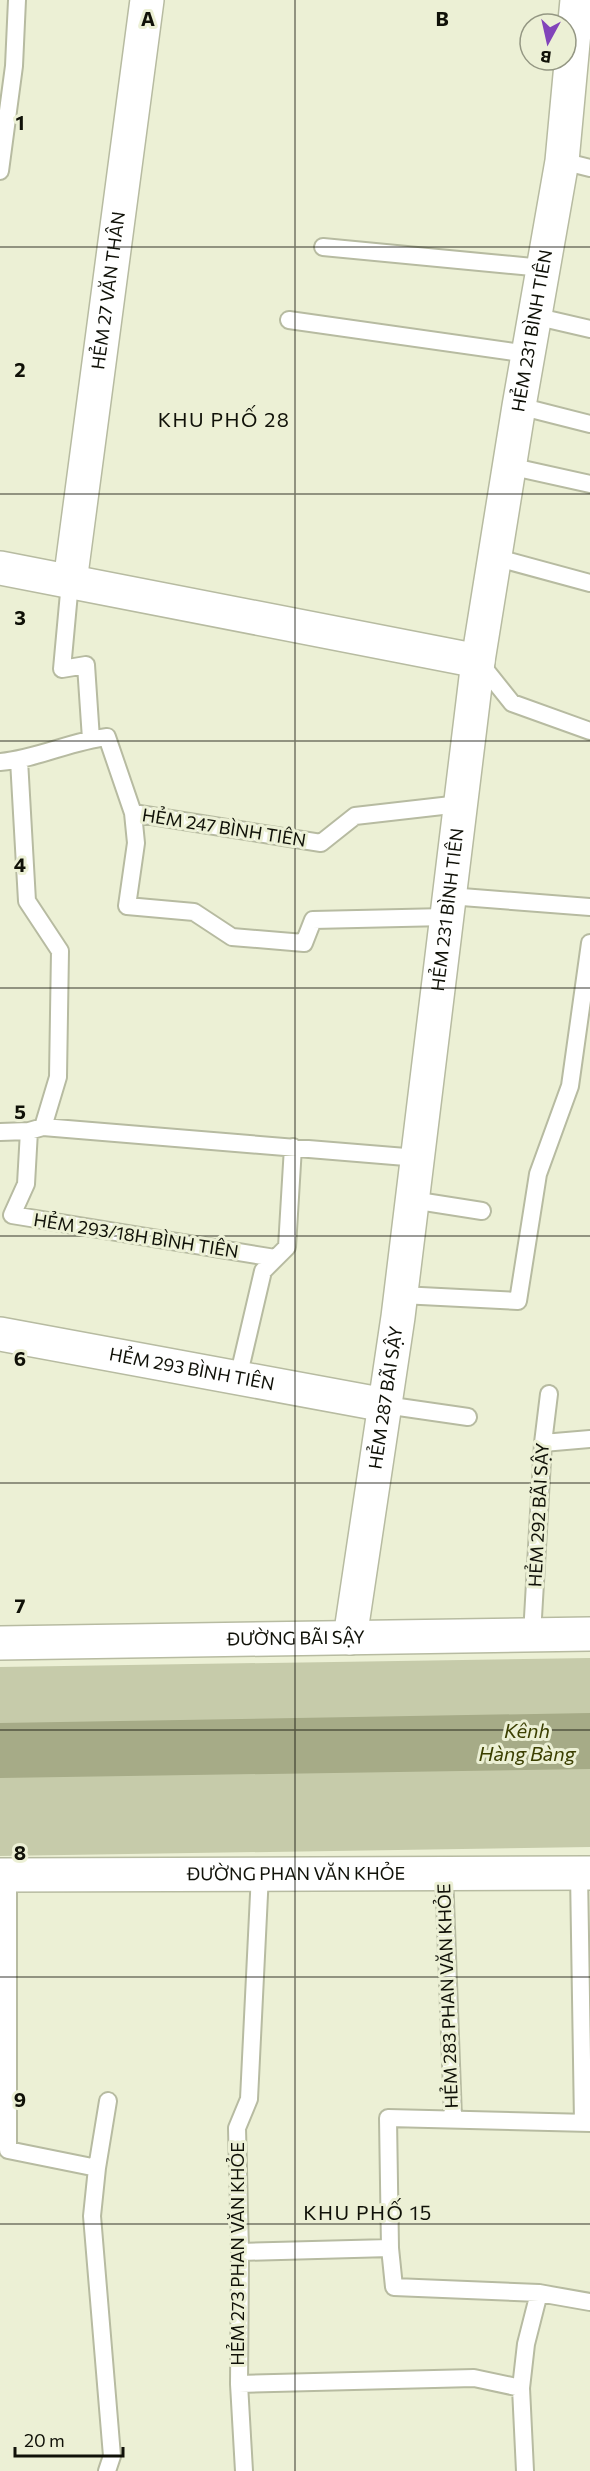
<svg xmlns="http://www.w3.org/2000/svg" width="590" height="2471" font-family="Commissioner,sans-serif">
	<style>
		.green { fill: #c6cbaa }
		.water { fill: #a6ab87 }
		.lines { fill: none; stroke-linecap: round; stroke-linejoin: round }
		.lane-casing { stroke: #b7bba1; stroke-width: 20 }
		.street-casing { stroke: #b7bba1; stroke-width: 36 }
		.secondary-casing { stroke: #b7bba1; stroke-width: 36 }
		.lane { stroke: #fff; stroke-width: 16 }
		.street { stroke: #fff; stroke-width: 33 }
		.secondary { stroke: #fff; stroke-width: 33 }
		.grid { fill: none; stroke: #101108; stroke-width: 1.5; stroke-opacity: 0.55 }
		.labels { text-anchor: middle; stroke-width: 6; stroke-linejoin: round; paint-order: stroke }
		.street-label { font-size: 18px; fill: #101108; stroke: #ecf0d5 }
		.neighbourhood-label { font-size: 20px; letter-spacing: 1.5px; fill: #101108; stroke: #ecf0d5 }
		.water-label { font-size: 20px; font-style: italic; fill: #3b3f00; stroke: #ecf0d5 }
		.grid-label { font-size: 20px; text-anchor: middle; font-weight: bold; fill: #101108; stroke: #ecf0d5; stroke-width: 6; stroke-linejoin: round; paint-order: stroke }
	</style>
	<rect width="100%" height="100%" fill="#ecf0d5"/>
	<path class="green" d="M 590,1658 L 590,1847 L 0,1856 L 0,1667 Z"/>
	<path class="water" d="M 590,1713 L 590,1769 L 0,1778 L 0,1723 Z"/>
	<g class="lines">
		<g class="lane-casing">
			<path id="lane" d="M 562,161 L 590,168
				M 0,171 L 14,66 L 17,0
				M 323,247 L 543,268
				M 534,316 L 590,329
				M 289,320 L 528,354
				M 519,406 L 590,424
				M 509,466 L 590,484
				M 494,557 L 590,583
				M 70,582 L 62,669 L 86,665 L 91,739
				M 480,663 L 512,703 L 590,731
				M 0,762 C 37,759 71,741 107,737 L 133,813 L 321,843 L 355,816 L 460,804
				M 133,813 L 136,843 L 127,906 L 194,912 L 232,937 L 304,943 L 313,920 L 446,917
				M 449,896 L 590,907
				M 43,1127 L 418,1158
				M 29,1131 L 26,1184 L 12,1215 L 275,1258
				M 0,1132 L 29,1131 L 43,1127 L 58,1077 L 60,951 L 27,901 L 19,760
				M 412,1200 L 482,1211
				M 401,1295 L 518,1301 L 538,1174 L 570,1086 L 590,943
				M 238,1378 L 263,1271 L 287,1247 L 293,1147
				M 385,1405 L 468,1417
				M 543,1443 L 590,1439
				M 532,1635 L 543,1443 L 549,1394
				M 444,1873 L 453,2118
				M 579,1873 L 583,2122
				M 8,1875 L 8,2150 L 97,2168 L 92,2216 L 112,2456 L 107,2471
				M 97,2168 L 108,2101
				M 390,2248 L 388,2118 L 590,2123
				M 240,2252 L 390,2248 L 394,2287 L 539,2293 L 590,2302
				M 239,2384 L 474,2378 L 521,2388 L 525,2471
				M 521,2388 L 526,2344 L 539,2293
				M 244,2471 L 239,2384 L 240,2252 L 237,2128 L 249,2099 L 260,1874"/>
		</g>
		<g class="street-casing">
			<g id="street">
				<path d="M 0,568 L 478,661"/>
				<path id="s1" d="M 70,582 L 147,0"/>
				<path id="s2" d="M 0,1334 L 385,1405"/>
				<path id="s3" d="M 350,1638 L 398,1317 L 478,661 L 519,406 L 562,161 L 577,0"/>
			</g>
		</g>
		<g class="secondary-casing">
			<g id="secondary">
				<path id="s4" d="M 0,1643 L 590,1634"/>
				<path id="s5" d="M 0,1875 L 590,1873"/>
			</g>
		</g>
		<use href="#lane" class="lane"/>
		<use href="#street" class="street"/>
		<use href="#secondary" class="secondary"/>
	</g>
	<path class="grid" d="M 295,0 L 295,2471M 0,247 L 590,247M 0,494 L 590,494M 0,741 L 590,741M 0,988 L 590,988M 0,1236 L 590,1236M 0,1483 L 590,1483M 0,1730 L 590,1730M 0,1977 L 590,1977M 0,2224 L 590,2224"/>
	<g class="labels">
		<g class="street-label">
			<text dy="6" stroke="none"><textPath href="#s1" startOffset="294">HẺM 27 VĂN THÂN</textPath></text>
			<text dy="6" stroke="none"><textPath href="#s3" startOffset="1320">HẺM 231 BÌNH TIÊN</textPath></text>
			<text transform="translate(224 828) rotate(9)" y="6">HẺM 247 BÌNH TIÊN</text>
			<text dy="6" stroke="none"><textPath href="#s3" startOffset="735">HẺM 231 BÌNH TIÊN</textPath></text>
			<text transform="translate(136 1236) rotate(9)" y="6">HẺM 293/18H BÌNH TIÊN</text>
			<text dy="6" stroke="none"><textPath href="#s2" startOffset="195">HẺM 293 BÌNH TIÊN</textPath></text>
			<text dy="6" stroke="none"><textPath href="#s3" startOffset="243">HẺM 287 BÃI SẬY</textPath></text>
			<text transform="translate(539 1515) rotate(-87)" y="6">HẺM 292 BÃI SẬY</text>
			<text dy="6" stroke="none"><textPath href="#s4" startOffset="296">ĐƯỜNG BÃI SẬY</textPath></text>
			<text dy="6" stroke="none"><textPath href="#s5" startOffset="296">ĐƯỜNG PHAN VĂN KHỎE</textPath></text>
			<text transform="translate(448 1996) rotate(-92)" y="6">HẺM 283 PHAN VĂN KHỎE</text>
			<text transform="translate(238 2254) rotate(-90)" y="6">HẺM 273 PHAN VĂN KHỎE</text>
		</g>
		<g class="neighbourhood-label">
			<text x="224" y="427">KHU PHỐ 28</text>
			<text x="368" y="2220">KHU PHỐ 15</text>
		</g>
		<g class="water-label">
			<text x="527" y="1738">Kênh<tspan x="527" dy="23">Hàng Bàng</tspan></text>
		</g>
	</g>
	<g class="grid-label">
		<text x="148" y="26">A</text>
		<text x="442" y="26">B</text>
		<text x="20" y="130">1</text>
		<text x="20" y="377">2</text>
		<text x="20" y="625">3</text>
		<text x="20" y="872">4</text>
		<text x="20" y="1119">5</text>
		<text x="20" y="1366">6</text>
		<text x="20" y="1613">7</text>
		<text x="20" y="1860">8</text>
		<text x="20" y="2107">9</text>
	</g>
	<g transform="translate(548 42) rotate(188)"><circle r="28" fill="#ecf0d5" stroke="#949783" stroke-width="1.5"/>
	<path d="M0-4.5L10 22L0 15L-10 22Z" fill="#8244ba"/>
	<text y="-9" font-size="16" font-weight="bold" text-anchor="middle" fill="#101108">B</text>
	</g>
	<path d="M15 2447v9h108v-9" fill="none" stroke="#101108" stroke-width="3"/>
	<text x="24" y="2447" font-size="18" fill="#101108" stroke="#ecf0d5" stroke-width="4.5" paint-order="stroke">20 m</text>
</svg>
